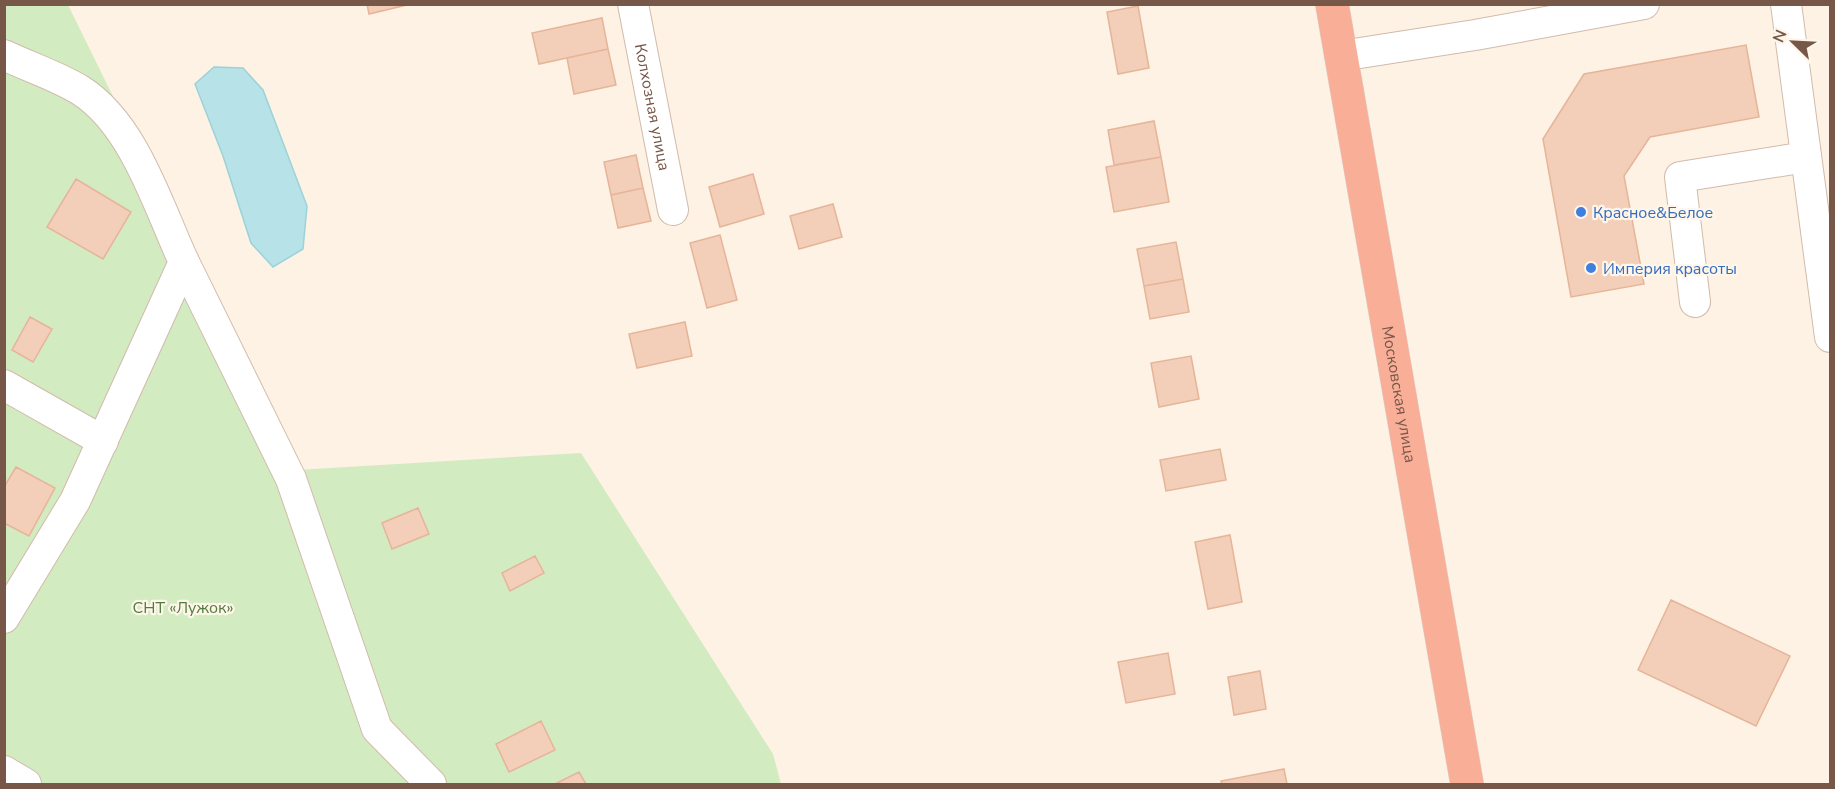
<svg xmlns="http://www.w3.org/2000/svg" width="1835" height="789" font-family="'Nunito Sans',sans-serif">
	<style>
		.green { fill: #d3ebc1 }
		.water { fill: #b7e2e7; stroke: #9cd2d9; stroke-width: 1.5 }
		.building { fill: #f3cfb9; stroke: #e6b499; stroke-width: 1.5 }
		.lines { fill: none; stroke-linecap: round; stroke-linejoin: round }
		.minor-casing { stroke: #d1bbac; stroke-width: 32 }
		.highway-casing { stroke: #dbd3cf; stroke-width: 34 }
		.minor { stroke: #fff; stroke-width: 30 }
		.highway { stroke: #f9ae97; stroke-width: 33 }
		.shop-dot { fill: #3f7fe0; stroke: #fff6ea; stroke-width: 2 }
		.labels { text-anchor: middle; stroke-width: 4.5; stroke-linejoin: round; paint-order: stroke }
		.street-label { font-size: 16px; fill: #765748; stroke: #fff6ea }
		.shop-label { font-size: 16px; fill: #366cbe; stroke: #fff6ea; text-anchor: start }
		.park-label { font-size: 16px; fill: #547c40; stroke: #fff6ea }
	</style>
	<rect width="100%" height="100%" fill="#fdf2e3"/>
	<path class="green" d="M 5,5 L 68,5 L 297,470 L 581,453 L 773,754 L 781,784 L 5,784 Z"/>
	<path class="water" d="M 214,67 L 243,68 L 263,90 L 307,206 L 303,249 L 273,267 L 251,243 L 223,156 L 195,84 Z"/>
	<path class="building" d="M 367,4 L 411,4 L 369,14 Z
		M 1138,6 L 1149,68 L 1118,74 L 1107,12 Z
		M 602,18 L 608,49 L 539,64 L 532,33 Z
		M 1746,45 L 1759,117 L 1650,137 L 1624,176 L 1644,284 L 1571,297 L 1543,139 L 1584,74 Z
		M 608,49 L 616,85 L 574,94 L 567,58 Z
		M 1154,121 L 1161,157 L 1114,165 L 1108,130 Z
		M 636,155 L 643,188 L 611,195 L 604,162 Z
		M 1161,157 L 1169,202 L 1114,212 L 1106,167 Z
		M 753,174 L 764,214 L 720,227 L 709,187 Z
		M 76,179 L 131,212 L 103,259 L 47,227 Z
		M 643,188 L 651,221 L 618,228 L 611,195 Z
		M 833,204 L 842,237 L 799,249 L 790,216 Z
		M 720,235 L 737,300 L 707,308 L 690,243 Z
		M 1176,242 L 1183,279 L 1144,286 L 1137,249 Z
		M 1183,279 L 1189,312 L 1150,319 L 1144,286 Z
		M 30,317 L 52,329 L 33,362 L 12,350 Z
		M 685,322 L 692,356 L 637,368 L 629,334 Z
		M 1191,356 L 1199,399 L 1159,407 L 1151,363 Z
		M 1220,449 L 1226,480 L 1166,491 L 1160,460 Z
		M 16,467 L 55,488 L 29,536 L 4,523 L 4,487 Z
		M 418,508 L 429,534 L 392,549 L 382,523 Z
		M 1230,535 L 1242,602 L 1208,609 L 1195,542 Z
		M 535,556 L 544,573 L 510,591 L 502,573 Z
		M 1671,600 L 1790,656 L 1756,726 L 1638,670 Z
		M 1168,653 L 1175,694 L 1126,703 L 1118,662 Z
		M 1260,671 L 1266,709 L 1234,715 L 1228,677 Z
		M 541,721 L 555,750 L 509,772 L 496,744 Z
		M 1284,769 L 1287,784 L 1222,784 L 1221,781 Z
		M 579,772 L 586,784 L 555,784 Z"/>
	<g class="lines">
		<g class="minor-casing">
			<g id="minor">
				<path id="s1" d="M 633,4 L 673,210"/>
				<path d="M 1786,4 L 1830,337"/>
				<path d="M 4,55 C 29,67 57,76 80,90 C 134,124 158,206 184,262 L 75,501 L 4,618"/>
				<path d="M 1341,56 L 1475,35 L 1644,4"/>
				<path d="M 184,262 L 291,479 L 377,729 L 431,784"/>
				<path d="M 1695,302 L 1680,177 L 1806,157"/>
				<path d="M 4,385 L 103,441"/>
				<path d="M 4,771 L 26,784"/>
			</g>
		</g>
		<g class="highway-casing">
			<g id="highway">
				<path id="s2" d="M 1332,4 L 1467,784"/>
			</g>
		</g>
		<use href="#minor" class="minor"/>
		<use href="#highway" class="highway"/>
	</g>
	<g class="shop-dot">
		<circle cx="1581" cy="212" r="6"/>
		<circle cx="1591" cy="268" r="6"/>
	</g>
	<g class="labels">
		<g class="street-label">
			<text dy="6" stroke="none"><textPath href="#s1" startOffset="105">Колхозная улица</textPath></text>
			<text dy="6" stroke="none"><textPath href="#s2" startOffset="396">Московская улица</textPath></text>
		</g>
		<g class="shop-label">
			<text x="1593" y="218">Красное&amp;Белое</text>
			<text x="1603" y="274">Империя красоты</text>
		</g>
		<g class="park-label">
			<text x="183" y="613">СНТ «Лужок»</text>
		</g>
	</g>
	<rect width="1835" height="789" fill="none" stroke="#765748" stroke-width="12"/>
	<g transform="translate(1793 42) rotate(294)" stroke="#fff6ea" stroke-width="4.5" paint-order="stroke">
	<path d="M0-4.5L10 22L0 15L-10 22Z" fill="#765748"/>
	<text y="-9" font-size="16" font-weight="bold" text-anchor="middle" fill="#765748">N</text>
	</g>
</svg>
